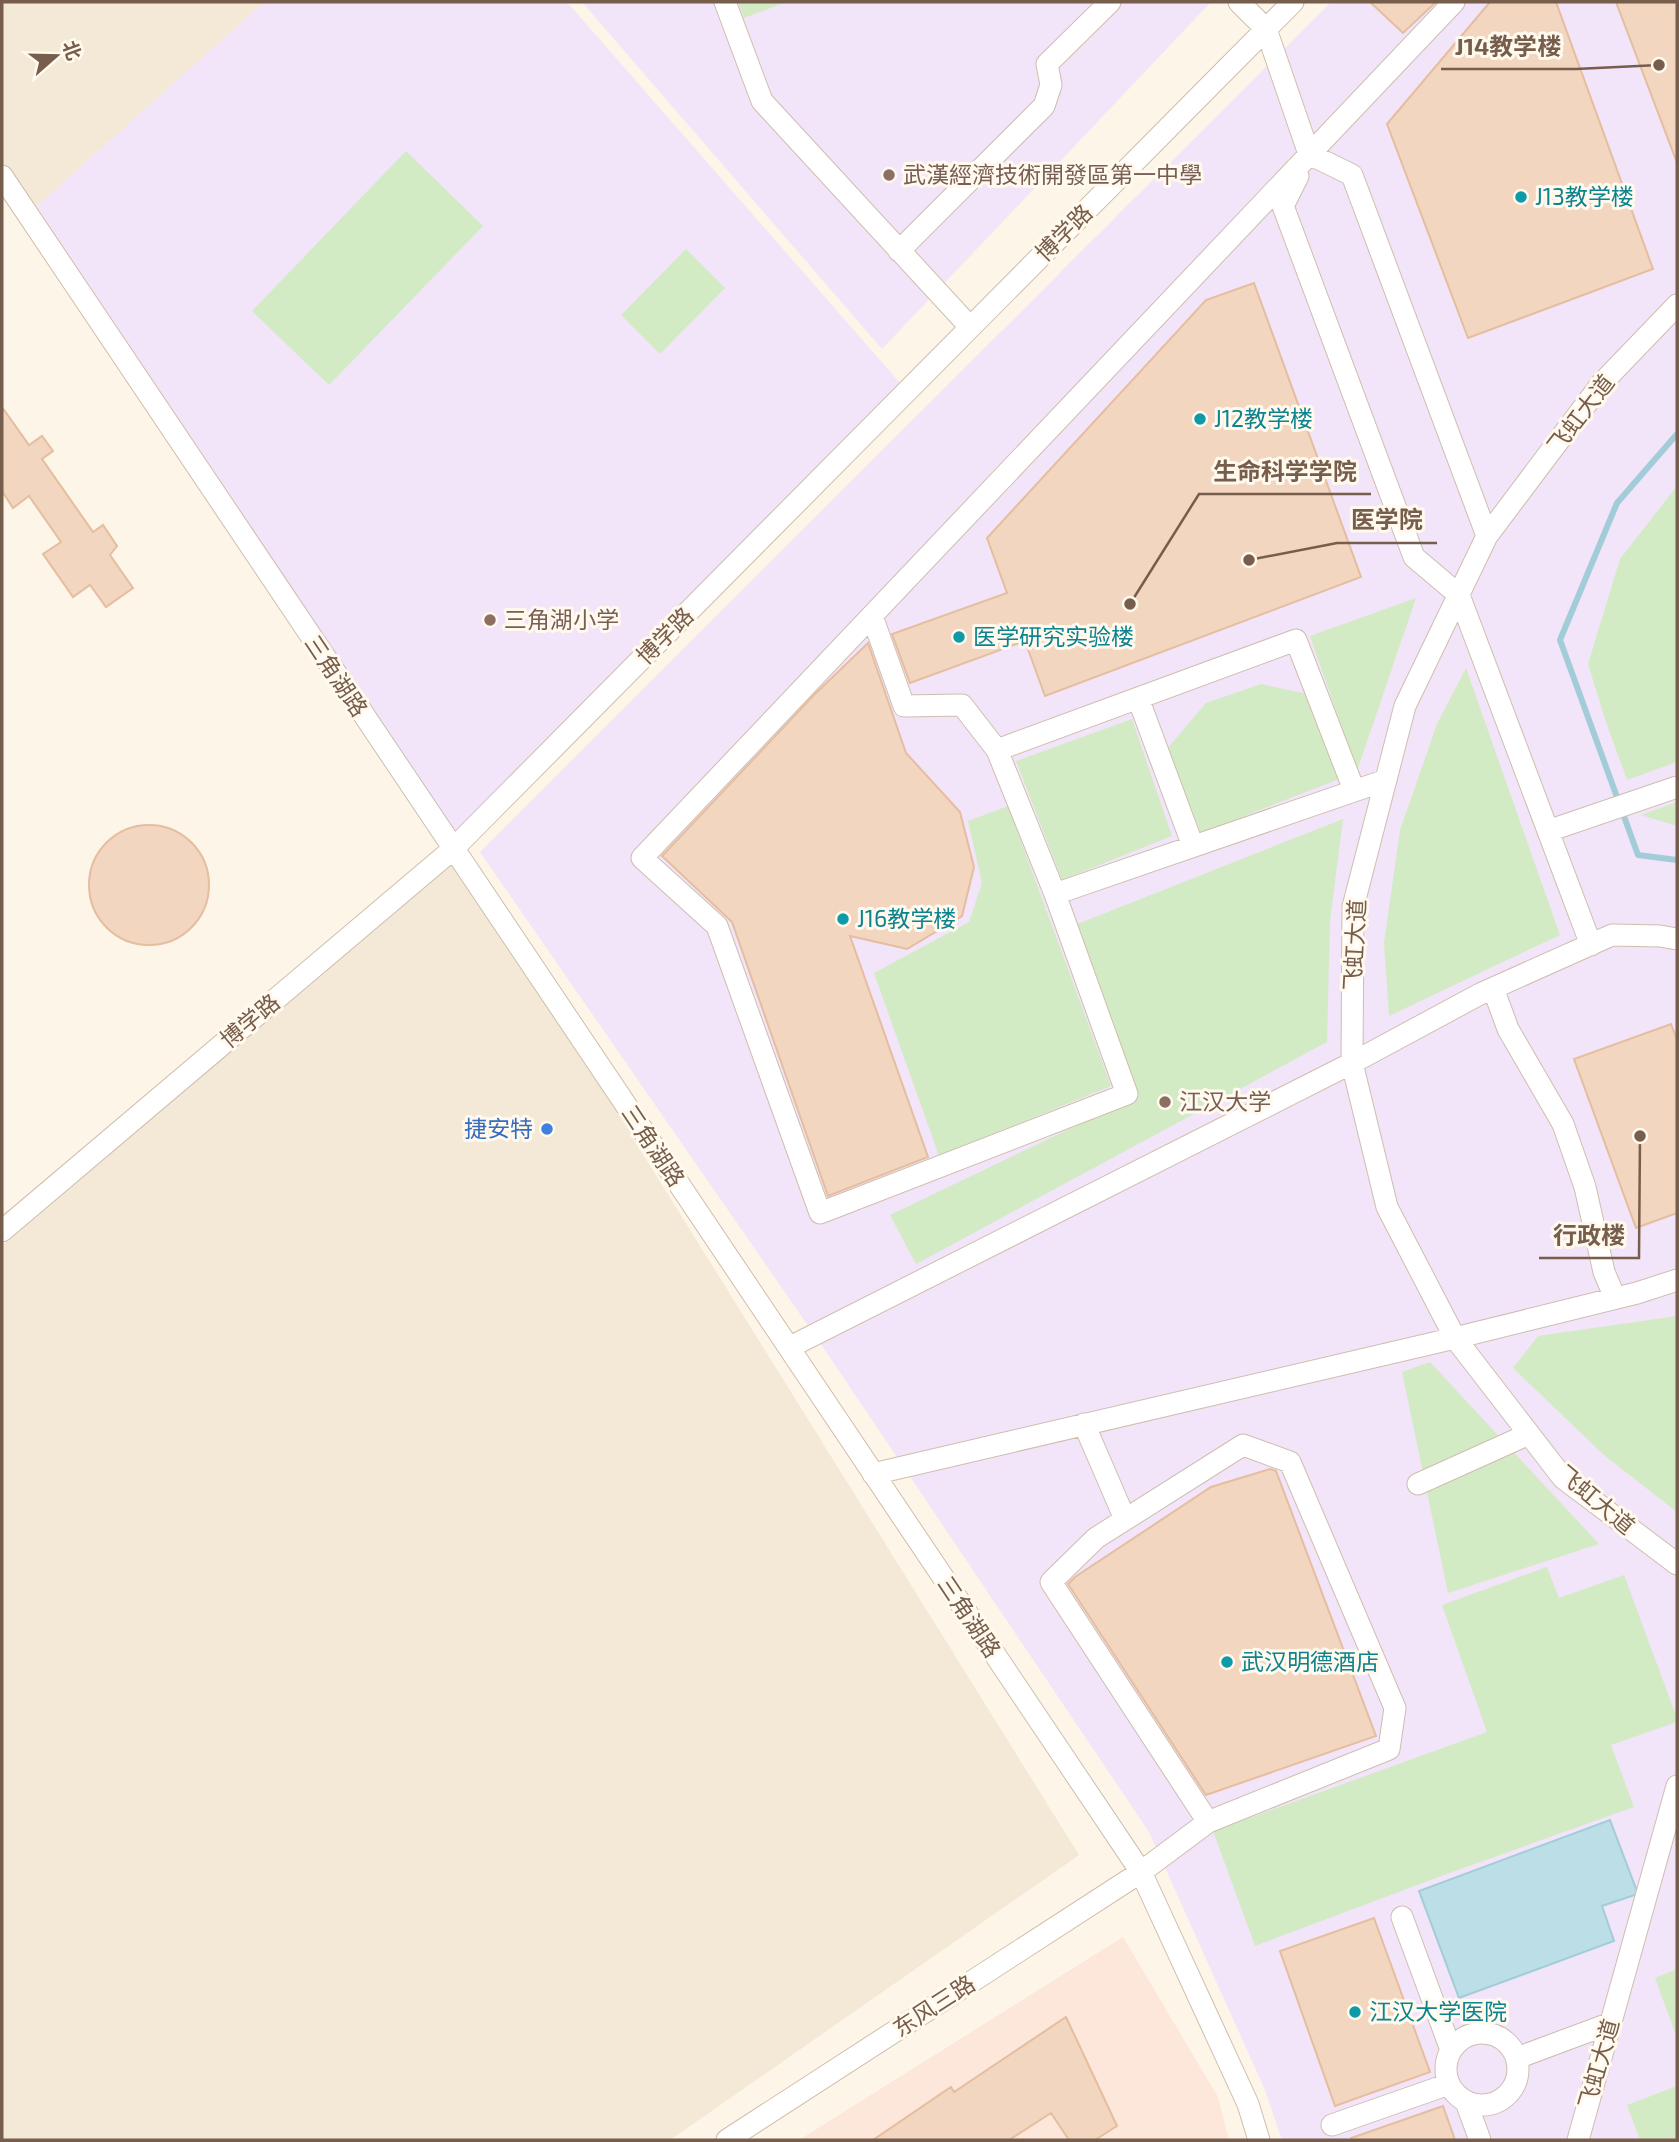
<svg xmlns="http://www.w3.org/2000/svg" width="1679" height="2142" font-family="'Exo 2','Noto Sans SC',sans-serif">
	<style>
		.residential { fill: #f4e8d6 }
		.commercial { fill: #fde7db }
		.education { fill: #f2e4f9 }
		.green { fill: #d3ebc5 }
		.water { fill: #bbdee7; stroke: #a2cdd8; stroke-width: 2 }
		.lines { fill: none; stroke-linecap: round; stroke-linejoin: round }
		.stream { stroke: #a2cdd8; stroke-width: 6 }
		.building { fill: #f2d6bf; stroke: #e5bd9f; stroke-width: 2 }
		.minor-casing { stroke: #cfbead; stroke-width: 23 }
		.minor { stroke: #fff; stroke-width: 21 }
		.education-dot { fill: #8d6e63; stroke: #fff9ee; stroke-width: 2.5 }
		.culture-dot { fill: #0f9aa8; stroke: #fff9ee; stroke-width: 2.5 }
		.shop-dot { fill: #3f7fe0; stroke: #fff9ee; stroke-width: 2.5 }
		.labels { text-anchor: middle; stroke-width: 6; stroke-linejoin: round; paint-order: stroke }
		.education-label { font-size: 23px; fill: #785e54; stroke: #fff9ee; text-anchor: start }
		.culture-label { font-size: 23px; fill: #0d838f; stroke: #fff9ee; text-anchor: start }
		.street-label { font-size: 23px; fill: #775d4b; stroke: #fff9ee }
		.shop-label { font-size: 23px; fill: #366cbe; stroke: #fff9ee; text-anchor: end }
		.leader { fill: none; stroke: #775d4b; stroke-width: 2.5 }
		.callout-dot { fill: #775d4b; stroke: #fff9ee; stroke-width: 2.5 }
		.callout-label { font-size: 24px; text-anchor: middle; font-weight: bold; fill: #775d4b; stroke: #fff9ee; stroke-width: 6; stroke-linejoin: round; paint-order: stroke }
	</style>
	<rect width="100%" height="100%" fill="#fcf5e8"/>
	<path class="residential" d="M 2,2 L 264,2 L 27,215 L 2,176 Z
		M 453,849 L 1079,1855 L 670,2140 L 2,2140 L 2,1246 Z"/>
	<path class="commercial" d="M 1123,1937 L 1218,2097 L 1229,2140 L 799,2140 Z"/>
	<path class="education" d="M 264,2 L 567,2 L 907,391 L 453,849 L 27,215 Z
		M 582,2 L 1211,2 L 882,349 Z
		M 1331,2 L 1677,2 L 1677,2140 L 1282,2140 L 1265,2090 L 1149,1832 L 827,1353 L 480,852 Z"/>
	<path class="green" d="M 738,2 L 786,2 L 744,18 Z
		M 406,151 L 483,226 L 329,385 L 252,311 Z
		M 686,249 L 725,288 L 660,354 L 621,315 Z
		M 1677,486 L 1677,762 L 1627,780 L 1606,722 L 1588,664 L 1620,559 Z
		M 1416,598 L 1357,771 L 1310,636 Z
		M 1466,668 L 1560,935 L 1389,1016 L 1384,943 L 1400,830 L 1437,724 Z
		M 1261,684 L 1307,694 L 1339,779 L 1201,833 L 1167,749 L 1206,703 Z
		M 1132,719 L 1172,836 L 1062,880 L 1016,761 Z
		M 1677,802 L 1677,826 L 1641,815 Z
		M 1008,806 L 1111,1086 L 939,1156 L 874,973 L 969,922 L 982,883 L 968,821 Z
		M 1343,819 L 1330,921 L 1327,1042 L 916,1264 L 890,1215 L 1138,1096 L 1075,925 Z
		M 1677,1316 L 1677,1512 L 1605,1456 L 1513,1368 L 1538,1336 Z
		M 1430,1362 L 1599,1544 L 1448,1593 L 1402,1372 Z
		M 1547,1567 L 1559,1598 L 1624,1575 L 1677,1718 L 1677,1722 L 1611,1745 L 1634,1807 L 1444,1875 L 1255,1946 L 1213,1831 L 1487,1732 L 1442,1605 Z
		M 1677,1969 L 1677,2038 L 1655,1978 Z
		M 1677,2086 L 1677,2140 L 1640,2140 L 1627,2105 Z"/>
	<path class="water" d="M 1610,1820 L 1638,1894 L 1602,1906 L 1614,1941 L 1459,1998 L 1419,1891 Z"/>
	<g class="lines">
		<path class="stream" d="M 1677,434 L 1617,503 L 1560,640 L 1638,855 L 1677,860"/>
	</g>
	<path class="building" d="M 1370,2 L 1436,2 L 1403,33 Z
		M 1490,2 L 1556,2 L 1653,269 L 1468,338 L 1387,124 Z
		M 1616,2 L 1677,2 L 1677,159 L 1676,160 Z
		M 1254,283 L 1361,577 L 1045,696 L 1025,641 L 910,683 L 892,634 L 1007,593 L 987,538 L 1206,300 Z
		M 2,407 L 29,445 L 42,436 L 53,451 L 42,459 L 93,532 L 103,525 L 117,546 L 110,555 L 133,588 L 106,607 L 90,585 L 73,597 L 43,554 L 61,542 L 29,496 L 13,508 L 2,491 Z
		M 868,643 L 906,753 L 960,812 L 974,867 L 962,916 L 907,949 L 850,936 L 928,1157 L 828,1196 L 732,922 L 662,856 L 815,694 Z
		M89 885a60 60 0 1 1 120 0a60 60 0 1 1-120 0Z
		M 1671,1024 L 1677,1040 L 1677,1213 L 1636,1228 L 1574,1059 Z
		M 1270,1469 L 1276,1471 L 1376,1736 L 1206,1795 L 1068,1584 L 1075,1577 L 1211,1487 Z
		M 1374,1918 L 1430,2072 L 1335,2106 L 1280,1951 Z
		M 1066,2017 L 1117,2126 L 1095,2140 L 1069,2140 L 1051,2113 L 1009,2140 L 873,2140 L 951,2087 L 954,2092 Z
		M 1443,2106 L 1455,2140 L 1352,2140 L 1351,2138 Z"/>
	<g class="lines">
		<g class="minor-casing">
			<path id="minor" d="M 725,2 L 762,101 L 970,327
				M 1239,2 L 1266,29 L 1309,154 L 1352,175 L 1487,536
				M 2,176 L 1141,1872 L 1248,2104 L 1259,2140
				M 1298,176 L 1283,206 L 1414,557 L 1459,595 L 1591,945
				M 899,251 L 1044,106 L 1051,85 L 1047,64 L 1110,2
				M 1677,305 L 1602,383 L 1487,536 L 1405,706 L 1353,907 L 1352,1063 L 1387,1207 L 1455,1338 L 1563,1478 L 1677,1564
				M 872,616 L 904,706 L 962,705 L 997,750
				M 1138,698 L 1193,846
				M 1386,780 L 1055,894 L 1127,1094 L 820,1213 L 717,926 L 642,858 L 1454,2
				M 1548,831 L 1677,787
				M 1055,894 L 997,750 L 1296,640 L 1354,790
				M 1493,988 L 1508,1029 L 1563,1124 L 1585,1187 L 1604,1272 L 1615,1298
				M 2,1231 L 453,849 L 1293,2
				M 790,1347 L 1352,1063 L 1480,994 L 1612,935 L 1660,936 L 1677,939
				M 1084,1424 L 1125,1519
				M 873,1474 L 1455,1338 L 1637,1293 L 1677,1280
				M 1418,1484 L 1529,1434
				M 1402,1917 L 1451,2050
				M1446 2069a36 36 0 1 1 72 0a36 36 0 1 1-72 0Z
				M 1517,2058 L 1611,2023
				M 1466,2102 L 1480,2140
				M 1332,2125 L 1449,2084
				M 727,2140 L 1141,1872 L 1208,1822 L 1389,1749 L 1395,1708 L 1290,1462 L 1243,1445 L 1096,1538 L 1051,1582 L 1208,1822
				M 1578,2140 L 1677,1786"/>
		</g>
		<use href="#minor" class="minor"/>
	</g>
	<g class="education-dot">
		<circle cx="889" cy="175" r="7"/>
		<circle cx="490" cy="620" r="7"/>
		<circle cx="1165" cy="1102" r="7"/>
	</g>
	<g class="culture-dot">
		<circle cx="1521" cy="197" r="7"/>
		<circle cx="1200" cy="419" r="7"/>
		<circle cx="959" cy="637" r="7"/>
		<circle cx="843" cy="919" r="7"/>
		<circle cx="1227" cy="1662" r="7"/>
		<circle cx="1355" cy="2012" r="7"/>
	</g>
	<circle class="shop-dot" cx="547" cy="1129" r="7"/>
	<g class="labels">
		<g class="education-label">
			<text x="903" y="183">武漢經濟技術開發區第一中學</text>
			<text x="504" y="628">三角湖小学</text>
			<text x="1179" y="1110">江汉大学</text>
		</g>
		<g class="culture-label">
			<text x="1535" y="205">J13教学楼</text>
			<text x="1214" y="427">J12教学楼</text>
			<text x="973" y="645">医学研究实验楼</text>
			<text x="857" y="927">J16教学楼</text>
			<text x="1241" y="1670">武汉明德酒店</text>
			<text x="1369" y="2020">江汉大学医院</text>
		</g>
		<g class="street-label">
			<text transform="translate(1064 233) rotate(-45)" y="8">博学路</text>
			<text transform="translate(1581 414) rotate(-52)" y="8">飞虹大道</text>
			<text transform="translate(665 636) rotate(-45)" y="8">博学路</text>
			<text transform="translate(336 676) rotate(56)" y="8">三角湖路</text>
			<text transform="translate(1355 945) rotate(-87)" y="8">飞虹大道</text>
			<text transform="translate(250 1021) rotate(-40)" y="8">博学路</text>
			<text transform="translate(653 1146) rotate(56)" y="8">三角湖路</text>
			<text transform="translate(1596 1500) rotate(40)" y="8">飞虹大道</text>
			<text transform="translate(969 1617) rotate(56)" y="8">三角湖路</text>
			<text transform="translate(934 2006) rotate(-33)" y="8">东风三路</text>
			<text transform="translate(1599 2064) rotate(-74)" y="8">飞虹大道</text>
		</g>
		<g class="shop-label">
			<text x="533" y="1137">捷安特</text>
		</g>
	</g>
	<path class="leader" d="M1659 65L1576 69H1441M1130 604L1199 494H1371M1249 560L1337 543H1437M1640 1136L1639 1258H1539"/>
	<g class="callout-dot">
		<circle cx="1659" cy="65" r="7"/>
		<circle cx="1130" cy="604" r="7"/>
		<circle cx="1249" cy="560" r="7"/>
		<circle cx="1640" cy="1136" r="7"/>
	</g>
	<g class="callout-label">
		<text x="1508" y="55">J14教学楼</text>
		<text x="1285" y="480">生命科学学院</text>
		<text x="1387" y="528">医学院</text>
		<text x="1589" y="1244">行政楼</text>
	</g>
	<rect width="1679" height="2142" fill="none" stroke="#775d4b" stroke-width="7"/>
	<g transform="translate(56 56) rotate(70)" stroke="#fff9ee" stroke-width="5" paint-order="stroke">
	<path d="M0-5L12 26L0 18L-12 26Z" fill="#775d4b"/>
	<text y="-10" font-size="19" font-weight="bold" text-anchor="middle" fill="#775d4b">北</text>
	</g>
</svg>
